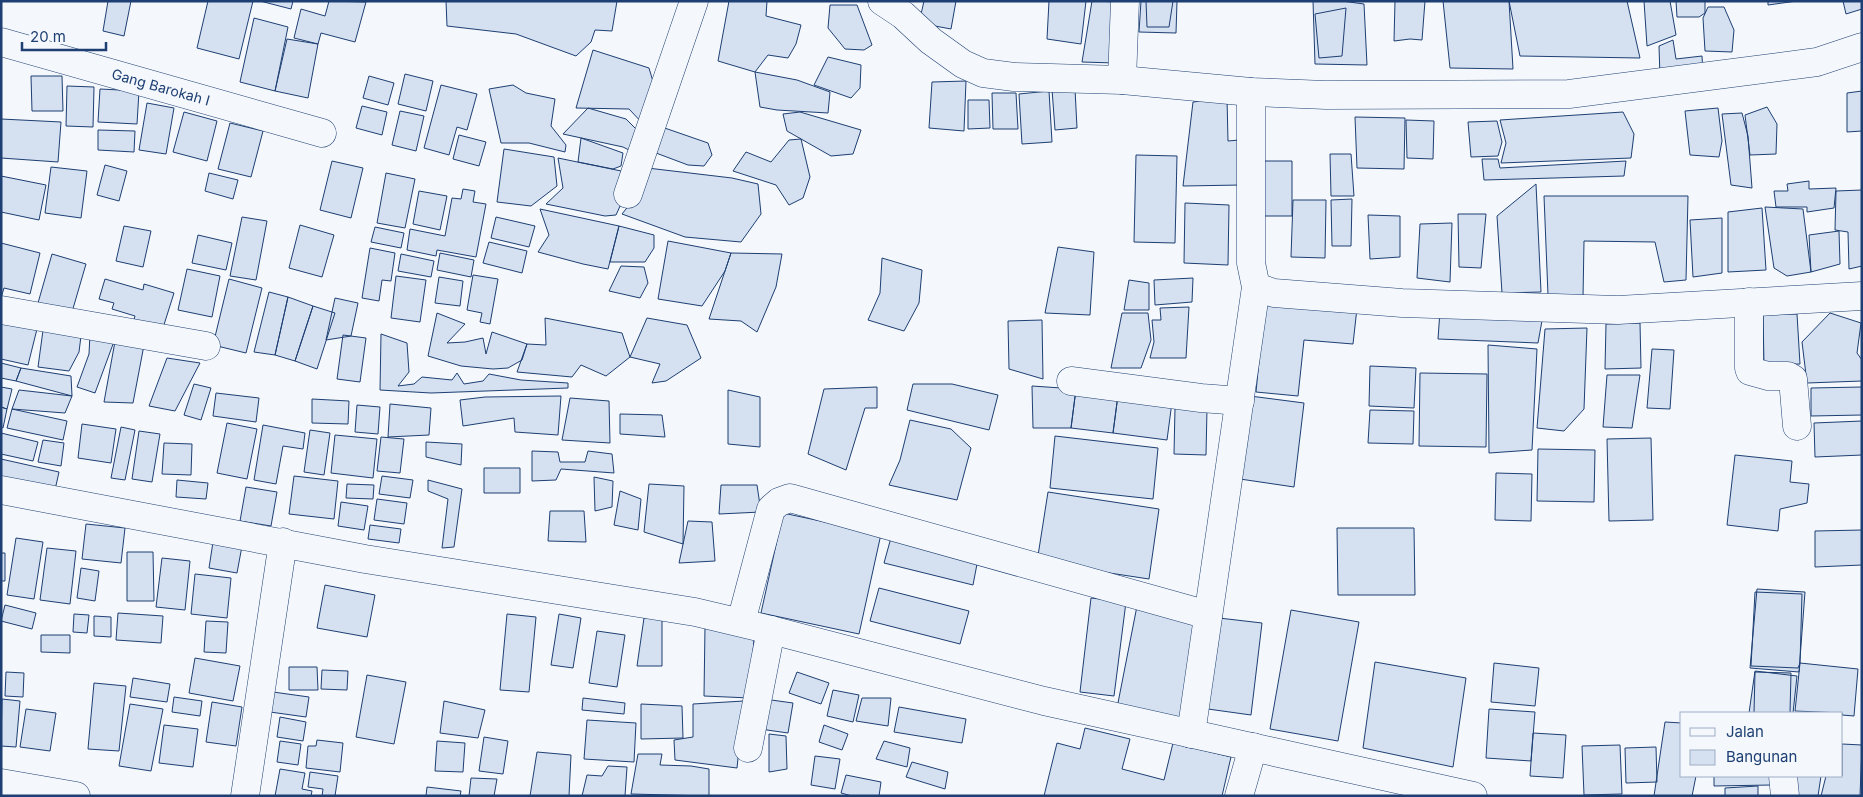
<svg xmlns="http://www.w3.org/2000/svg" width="1863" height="797" font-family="Inter,sans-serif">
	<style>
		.building { fill: #d5e0f0; stroke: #1d3f73 }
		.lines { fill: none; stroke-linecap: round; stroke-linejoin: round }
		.minor-casing { stroke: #1d3f73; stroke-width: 29 }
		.minor { stroke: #f4f7fb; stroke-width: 28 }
		.labels { text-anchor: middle; stroke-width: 4; stroke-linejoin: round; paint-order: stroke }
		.street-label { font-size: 14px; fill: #1d3f73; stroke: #f4f7fb }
	</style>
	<rect width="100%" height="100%" fill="#f4f7fb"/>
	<path class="building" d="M 108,1 L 131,1 L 124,36 L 103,31 Z
		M 208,1 L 253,1 L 239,59 L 197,48 Z
		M 260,1 L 293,1 L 291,9 Z
		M 329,1 L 366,2 L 355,42 L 321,33 L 318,44 L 294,38 L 301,9 L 325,16 Z
		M 446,1 L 617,1 L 612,31 L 595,30 L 591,42 L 576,56 L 516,34 L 447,26 Z
		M 729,1 L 767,1 L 766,16 L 801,25 L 796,44 L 788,58 L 768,55 L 755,72 L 718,61 Z
		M 924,1 L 956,1 L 951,29 L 919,23 Z
		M 1049,1 L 1086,1 L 1081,44 L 1047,39 Z
		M 1092,1 L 1118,2 L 1115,63 L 1082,62 Z
		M 1141,1 L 1177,1 L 1176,33 L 1139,32 Z
		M 1146,1 L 1173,1 L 1169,27 L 1147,27 Z
		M 1313,1 L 1342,1 L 1364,4 L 1367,65 L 1315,64 Z
		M 1395,1 L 1425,1 L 1422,40 L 1410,39 L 1394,41 Z
		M 1443,1 L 1509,1 L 1513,69 L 1450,68 Z
		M 1509,1 L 1627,1 L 1640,58 L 1520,56 Z
		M 1644,1 L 1670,1 L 1676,35 L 1647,46 Z
		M 1676,1 L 1705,1 L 1705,13 L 1699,17 L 1677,17 Z
		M 1768,1 L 1797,1 L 1768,5 Z
		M 1843,1 L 1862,1 L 1862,9 L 1846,14 Z
		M 830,5 L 857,5 L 872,45 L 864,50 L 845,49 L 828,28 Z
		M 1708,7 L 1724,7 L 1734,30 L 1732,52 L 1705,51 L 1703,18 Z
		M 1346,8 L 1342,56 L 1319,58 L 1315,14 Z
		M 254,18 L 288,27 L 275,91 L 240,82 Z
		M 287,39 L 318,44 L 308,98 L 275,91 Z
		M 1673,40 L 1676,59 L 1702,56 L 1703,72 L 1660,77 L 1659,46 Z
		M 593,50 L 649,68 L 657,95 L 647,128 L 629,109 L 576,108 Z
		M 828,57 L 861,65 L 860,88 L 851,98 L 814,85 Z
		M 755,72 L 797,80 L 830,92 L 828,113 L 777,110 L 760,107 Z
		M 405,74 L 433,81 L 426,111 L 398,104 Z
		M 31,76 L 62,76 L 63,111 L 32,111 Z
		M 369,76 L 394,83 L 388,105 L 363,98 Z
		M 966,81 L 964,131 L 929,128 L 932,82 Z
		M 441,85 L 477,94 L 467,130 L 457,127 L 449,155 L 424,148 Z
		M 513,85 L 526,93 L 555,99 L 551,126 L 566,145 L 565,152 L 529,143 L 501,143 L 489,89 Z
		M 67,86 L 94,87 L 93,127 L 66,126 Z
		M 100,89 L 139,91 L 137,124 L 98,122 Z
		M 1052,89 L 1075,89 L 1077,128 L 1055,130 Z
		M 1049,91 L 1052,142 L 1022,144 L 1019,94 Z
		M 1862,91 L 1862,131 L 1847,132 L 1847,93 Z
		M 992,93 L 1016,93 L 1018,129 L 993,129 Z
		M 1227,98 L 1228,141 L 1239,140 L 1241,185 L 1183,186 L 1193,102 Z
		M 968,100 L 989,100 L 990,128 L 968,129 Z
		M 147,103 L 174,108 L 166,154 L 139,150 Z
		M 362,106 L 387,112 L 382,135 L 356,128 Z
		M 1767,107 L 1777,124 L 1776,154 L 1750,155 L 1745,115 Z
		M 588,108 L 626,119 L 637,130 L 639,155 L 623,147 L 563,134 Z
		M 1718,108 L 1722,141 L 1719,157 L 1690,155 L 1685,111 Z
		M 400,111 L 424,116 L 416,151 L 392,145 Z
		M 184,112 L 217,121 L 207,161 L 173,152 Z
		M 800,112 L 861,130 L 853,154 L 831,156 L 787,131 L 783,114 Z
		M 1623,112 L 1634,134 L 1631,158 L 1501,163 L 1506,143 L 1500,120 Z
		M 1742,113 L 1748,136 L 1752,188 L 1731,185 L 1722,114 Z
		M 1355,117 L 1405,118 L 1404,169 L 1357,168 Z
		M 1,119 L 61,122 L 58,162 L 1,158 Z
		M 1406,120 L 1434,121 L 1433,159 L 1407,158 Z
		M 1497,121 L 1502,142 L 1498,156 L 1471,157 L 1468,122 Z
		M 230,123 L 263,131 L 251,177 L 218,169 Z
		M 656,125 L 708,143 L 712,155 L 704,166 L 688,165 L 656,153 Z
		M 98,130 L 135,131 L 134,152 L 98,150 Z
		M 459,135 L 486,142 L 479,166 L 453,159 Z
		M 581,138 L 623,153 L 621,166 L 613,169 L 578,162 Z
		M 801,139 L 810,177 L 803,198 L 789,205 L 776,185 L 733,171 L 746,152 L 771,162 L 789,140 Z
		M 504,149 L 554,157 L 557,186 L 531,206 L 497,202 Z
		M 1330,154 L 1351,154 L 1354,196 L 1331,196 Z
		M 1136,155 L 1177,156 L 1175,243 L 1134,242 Z
		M 558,158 L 626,172 L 621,204 L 616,215 L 605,216 L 546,204 L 563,188 Z
		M 1482,159 L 1498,159 L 1500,168 L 1626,161 L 1624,176 L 1484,180 Z
		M 332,161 L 363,168 L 351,218 L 320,210 Z
		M 1261,161 L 1292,161 L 1292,216 L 1261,216 Z
		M 105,165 L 127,171 L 119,201 L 97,195 Z
		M 51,167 L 87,171 L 81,218 L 45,213 Z
		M 639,167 L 732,178 L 758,184 L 761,214 L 741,242 L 685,237 L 622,214 L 638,194 Z
		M 209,173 L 238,180 L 233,199 L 205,191 Z
		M 386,173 L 415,179 L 405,228 L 377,223 Z
		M 1,176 L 46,185 L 39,220 L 1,212 Z
		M 1809,181 L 1809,189 L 1836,188 L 1834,208 L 1807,212 L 1807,207 L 1776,207 L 1774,191 L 1788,191 L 1787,184 Z
		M 1536,184 L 1541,292 L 1502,293 L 1497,216 Z
		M 463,189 L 475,191 L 473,202 L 486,204 L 476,257 L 437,250 L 436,256 L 407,250 L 410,229 L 445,236 L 452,198 L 461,199 Z
		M 1862,190 L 1862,266 L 1849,269 L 1848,232 L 1835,230 L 1836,191 Z
		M 419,191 L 447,196 L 440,230 L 413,224 Z
		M 1544,196 L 1688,196 L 1686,280 L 1664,282 L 1655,242 L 1584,241 L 1583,298 L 1548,295 Z
		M 1352,199 L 1351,246 L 1332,246 L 1331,200 Z
		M 1293,200 L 1326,200 L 1325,258 L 1291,257 Z
		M 1185,203 L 1229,205 L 1228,265 L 1184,263 Z
		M 1765,207 L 1803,209 L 1811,272 L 1787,276 L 1774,268 Z
		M 1762,208 L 1766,270 L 1728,272 L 1728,212 Z
		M 540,209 L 619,226 L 608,269 L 583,264 L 538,252 L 549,235 Z
		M 1458,214 L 1486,214 L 1481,268 L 1459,267 Z
		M 1368,215 L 1400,216 L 1400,257 L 1370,259 Z
		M 242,217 L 267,221 L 256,280 L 230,276 Z
		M 496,217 L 535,226 L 529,247 L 491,238 Z
		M 1722,218 L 1722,273 L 1693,277 L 1690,220 Z
		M 1452,223 L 1450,282 L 1417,278 L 1420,224 Z
		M 300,225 L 334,235 L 322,277 L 289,268 Z
		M 124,226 L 151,231 L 143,267 L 116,261 Z
		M 619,226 L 654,235 L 654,248 L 645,262 L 610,262 Z
		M 375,227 L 404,233 L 401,248 L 371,242 Z
		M 1839,231 L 1840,264 L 1811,272 L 1809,235 Z
		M 198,235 L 232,243 L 226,270 L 192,263 Z
		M 668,241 L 731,253 L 725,271 L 702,306 L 658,299 Z
		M 489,242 L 527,251 L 522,273 L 483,263 Z
		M 1,243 L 40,253 L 30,294 L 4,288 L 1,298 Z
		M 1058,247 L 1094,252 L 1090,315 L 1045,313 Z
		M 370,248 L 395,253 L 391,281 L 382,280 L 379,301 L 362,298 Z
		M 440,253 L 474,260 L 471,277 L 437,270 Z
		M 731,253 L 782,254 L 776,287 L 757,332 L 741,321 L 709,319 Z
		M 52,254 L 86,264 L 72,312 L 38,303 Z
		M 401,254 L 434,261 L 431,277 L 398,271 Z
		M 882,258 L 922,270 L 919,303 L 904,331 L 868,320 L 880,293 Z
		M 621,266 L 644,267 L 648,283 L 640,298 L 609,291 Z
		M 187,269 L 220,276 L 212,317 L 178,310 Z
		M 473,275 L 498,279 L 490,324 L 480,322 L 482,313 L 467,310 Z
		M 396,276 L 426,280 L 420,322 L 391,318 Z
		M 439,277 L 463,281 L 460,306 L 435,303 Z
		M 1193,278 L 1192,302 L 1155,305 L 1154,280 Z
		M 105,279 L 143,290 L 144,284 L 174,293 L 162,331 L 133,323 L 135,316 L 112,309 L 114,303 L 99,299 Z
		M 229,279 L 262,288 L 246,353 L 213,345 Z
		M 1129,280 L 1149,283 L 1149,310 L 1124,310 Z
		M 269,292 L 288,297 L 275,355 L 254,352 Z
		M 288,297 L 313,306 L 295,361 L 275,355 Z
		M 335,298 L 358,303 L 351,336 L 326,340 Z
		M 1265,299 L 1357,308 L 1353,344 L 1304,340 L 1298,396 L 1256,392 Z
		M 313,306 L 335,313 L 317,369 L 295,361 Z
		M 1189,307 L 1186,358 L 1150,358 L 1154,342 L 1152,320 L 1161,320 L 1160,308 Z
		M 1440,311 L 1543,315 L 1538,343 L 1438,339 Z
		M 437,313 L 465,324 L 447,343 L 465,342 L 483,338 L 486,354 L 492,332 L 527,344 L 522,360 L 508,368 L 493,369 L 461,366 L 428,356 Z
		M 1122,313 L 1148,313 L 1151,340 L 1141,368 L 1111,368 Z
		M 1830,313 L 1861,323 L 1857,353 L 1862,360 L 1862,381 L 1807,383 L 1802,342 Z
		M 1763,314 L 1797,314 L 1800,364 L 1764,365 Z
		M 1,317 L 38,325 L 28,365 L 1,359 Z
		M 545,318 L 622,333 L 630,357 L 606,376 L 581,365 L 572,377 L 517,372 L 527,344 L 546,345 Z
		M 647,318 L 687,325 L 701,358 L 666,381 L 652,383 L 660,364 L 630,357 Z
		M 1042,320 L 1043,379 L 1009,369 L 1008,321 Z
		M 44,323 L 82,328 L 79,352 L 69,371 L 38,367 Z
		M 1640,323 L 1641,368 L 1605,369 L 1606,324 Z
		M 1587,328 L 1584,409 L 1564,431 L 1537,428 L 1545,329 Z
		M 90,334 L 116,336 L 95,393 L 77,387 L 89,354 Z
		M 381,334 L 407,343 L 409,372 L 398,386 L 414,384 L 422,377 L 452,380 L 457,373 L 464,384 L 483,381 L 489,374 L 521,380 L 568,383 L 568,388 L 431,393 L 380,390 Z
		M 343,335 L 366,338 L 360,382 L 337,379 Z
		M 116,336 L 144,345 L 133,403 L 104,402 Z
		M 1488,345 L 1537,349 L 1532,450 L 1489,453 Z
		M 1652,349 L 1674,350 L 1670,409 L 1647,408 Z
		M 167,358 L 200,363 L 175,411 L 149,406 Z
		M 1,363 L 21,368 L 16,381 L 1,378 Z
		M 1370,366 L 1416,368 L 1414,408 L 1369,406 Z
		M 21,368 L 71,376 L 72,396 L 16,381 Z
		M 1420,373 L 1487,374 L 1486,447 L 1419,446 Z
		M 1607,375 L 1640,375 L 1632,428 L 1603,427 Z
		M 194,384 L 211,388 L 201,420 L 184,415 Z
		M 913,384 L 952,384 L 998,395 L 989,430 L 907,410 Z
		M 1032,386 L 1076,389 L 1071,428 L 1033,428 Z
		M 1,387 L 12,389 L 7,409 L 1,407 Z
		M 877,387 L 877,408 L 865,408 L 846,470 L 808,454 L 824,389 Z
		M 1862,387 L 1862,415 L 1811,416 L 1811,388 Z
		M 1076,389 L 1118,395 L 1113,433 L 1071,428 Z
		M 19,390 L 72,396 L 65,413 L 12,409 Z
		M 728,390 L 760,397 L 760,447 L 728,444 Z
		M 216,393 L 259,398 L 256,422 L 213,416 Z
		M 1118,395 L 1172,402 L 1167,440 L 1113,433 Z
		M 561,396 L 558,435 L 515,432 L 514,418 L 463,426 L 460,400 L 485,397 Z
		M 1250,396 L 1304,403 L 1294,487 L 1240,479 Z
		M 570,398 L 609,401 L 610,443 L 562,440 Z
		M 312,399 L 349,401 L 348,424 L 312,423 Z
		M 390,404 L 431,408 L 429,435 L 388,437 Z
		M 357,405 L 380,407 L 378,434 L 355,432 Z
		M 1,407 L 7,409 L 3,428 L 1,427 Z
		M 1175,408 L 1207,409 L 1206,455 L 1174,454 Z
		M 12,409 L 67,421 L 63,440 L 7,428 Z
		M 1370,410 L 1414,411 L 1413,444 L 1368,443 Z
		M 620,414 L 662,415 L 665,437 L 620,434 Z
		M 910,420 L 951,429 L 971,448 L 957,500 L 889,485 L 900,460 Z
		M 1862,421 L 1862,455 L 1815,457 L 1814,423 Z
		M 227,423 L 257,429 L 247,479 L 217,473 Z
		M 82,424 L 116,429 L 111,463 L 78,458 Z
		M 263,425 L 305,433 L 303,449 L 283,446 L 276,484 L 254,480 Z
		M 121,427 L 135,430 L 125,480 L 111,478 Z
		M 310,430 L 330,433 L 324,475 L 304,472 Z
		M 139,431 L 160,434 L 152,482 L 132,479 Z
		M 1,433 L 38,442 L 33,461 L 1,454 Z
		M 335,435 L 377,439 L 373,478 L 331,473 Z
		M 1055,436 L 1158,448 L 1153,499 L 1050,488 Z
		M 381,437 L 404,439 L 400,473 L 377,471 Z
		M 1651,438 L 1653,520 L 1609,521 L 1607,439 Z
		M 43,440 L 64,443 L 61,466 L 38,462 Z
		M 426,442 L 462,444 L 461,465 L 426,457 Z
		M 164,443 L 192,444 L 191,475 L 162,474 Z
		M 1538,449 L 1595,450 L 1594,502 L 1537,501 Z
		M 532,451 L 558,452 L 560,462 L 585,462 L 588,451 L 612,454 L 614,473 L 561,469 L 556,480 L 532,481 Z
		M 1735,455 L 1792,461 L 1790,482 L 1809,484 L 1807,503 L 1780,509 L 1778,531 L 1727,525 Z
		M 1,459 L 59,472 L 55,490 L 1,479 Z
		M 484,468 L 520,468 L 520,493 L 484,493 Z
		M 1496,473 L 1532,474 L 1531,521 L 1495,520 Z
		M 294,476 L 338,481 L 334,519 L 289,514 Z
		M 382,476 L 413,480 L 410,498 L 379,494 Z
		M 594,477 L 613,481 L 612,507 L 595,511 Z
		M 177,480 L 208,483 L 206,499 L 176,497 Z
		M 428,480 L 462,489 L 454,547 L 442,548 L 448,499 L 428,491 Z
		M 347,484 L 374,485 L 373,499 L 346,498 Z
		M 649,484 L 684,486 L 683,544 L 644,532 Z
		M 721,485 L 757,485 L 761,512 L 719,514 Z
		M 246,487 L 277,492 L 271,526 L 240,521 Z
		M 620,491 L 641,499 L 638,530 L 614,525 Z
		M 1048,492 L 1159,509 L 1149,579 L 1037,562 Z
		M 377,499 L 407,503 L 404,524 L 374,520 Z
		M 341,502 L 368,506 L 364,530 L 338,526 Z
		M 550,511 L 584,511 L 586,542 L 548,541 Z
		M 783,513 L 881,534 L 859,634 L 761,613 Z
		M 688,521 L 712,522 L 715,561 L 679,563 Z
		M 86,524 L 125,528 L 121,563 L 82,559 Z
		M 370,525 L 401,529 L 399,543 L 368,539 Z
		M 1337,528 L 1414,528 L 1415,595 L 1338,595 Z
		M 1862,530 L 1862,565 L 1815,567 L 1815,531 Z
		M 892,534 L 977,564 L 973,585 L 884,563 Z
		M 16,538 L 43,542 L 34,599 L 7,595 Z
		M 213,542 L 242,546 L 237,573 L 209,568 Z
		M 47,548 L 76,551 L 70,604 L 40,600 Z
		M 127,552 L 153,552 L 154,601 L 127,601 Z
		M 1,553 L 5,553 L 5,581 L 1,581 Z
		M 162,558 L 190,561 L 185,610 L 156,607 Z
		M 81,568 L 99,571 L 95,601 L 77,598 Z
		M 195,574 L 231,578 L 227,618 L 191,614 Z
		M 325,585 L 375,595 L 367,637 L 317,628 Z
		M 879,588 L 969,611 L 960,644 L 870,621 Z
		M 1757,589 L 1805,592 L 1799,672 L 1750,668 Z
		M 1755,592 L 1802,594 L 1800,663 L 1798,668 L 1751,666 Z
		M 1091,598 L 1126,602 L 1114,696 L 1080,692 Z
		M 5,605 L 36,613 L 32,629 L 1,621 Z
		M 1137,606 L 1200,623 L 1184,723 L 1117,708 Z
		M 1291,610 L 1359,622 L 1338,741 L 1270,729 Z
		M 118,613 L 163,616 L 161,643 L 116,640 Z
		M 74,614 L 89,615 L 87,633 L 73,632 Z
		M 507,614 L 536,617 L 529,692 L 500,690 Z
		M 559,614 L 581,618 L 573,668 L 551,665 Z
		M 94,616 L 111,617 L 111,637 L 94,636 Z
		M 644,618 L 662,618 L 662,666 L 637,666 Z
		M 1219,618 L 1262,623 L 1251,715 L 1208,709 Z
		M 206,621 L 228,622 L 226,653 L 204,652 Z
		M 705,626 L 754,638 L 750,698 L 704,696 Z
		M 597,631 L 625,635 L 617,687 L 589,683 Z
		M 41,635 L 70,635 L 70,653 L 41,652 Z
		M 195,658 L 240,666 L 233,701 L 189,693 Z
		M 1375,662 L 1466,678 L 1453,767 L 1363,748 Z
		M 1494,663 L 1539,668 L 1535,706 L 1491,702 Z
		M 1800,663 L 1858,669 L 1854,716 L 1842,715 L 1842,713 L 1795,711 Z
		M 289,667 L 317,667 L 318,690 L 289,690 Z
		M 322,670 L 348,671 L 347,690 L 321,689 Z
		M 1755,671 L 1797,676 L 1793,713 L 1749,713 Z
		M 6,672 L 24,673 L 23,697 L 5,696 Z
		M 797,672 L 829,683 L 821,704 L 789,693 Z
		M 1755,672 L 1791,673 L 1790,713 L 1754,713 Z
		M 367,675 L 406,682 L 394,744 L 356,737 Z
		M 133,678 L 170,684 L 167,702 L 130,697 Z
		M 94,683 L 126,686 L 119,751 L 88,749 Z
		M 833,690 L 859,695 L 853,722 L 827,716 Z
		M 273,692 L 309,697 L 306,717 L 270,712 Z
		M 174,697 L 202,701 L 200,716 L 172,712 Z
		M 583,698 L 625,703 L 624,714 L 582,710 Z
		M 862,698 L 891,698 L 888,726 L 856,721 Z
		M 2,699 L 20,701 L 16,747 L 1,746 Z
		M 764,699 L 793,703 L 788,733 L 760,729 Z
		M 444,701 L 485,710 L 478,738 L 440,733 Z
		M 744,701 L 737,768 L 675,760 L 674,740 L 693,737 L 693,704 Z
		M 212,702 L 242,707 L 236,746 L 206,742 Z
		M 130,704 L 163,709 L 151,771 L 119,766 Z
		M 641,704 L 682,706 L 683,738 L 641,739 Z
		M 899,707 L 966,719 L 962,743 L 894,732 Z
		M 26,709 L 56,713 L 50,751 L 20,747 Z
		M 1489,709 L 1535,712 L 1531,761 L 1486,758 Z
		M 280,717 L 306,722 L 303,741 L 277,737 Z
		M 587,720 L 636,723 L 634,762 L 584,759 Z
		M 1665,722 L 1682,723 L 1682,776 L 1696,776 L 1692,796 L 1654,796 Z
		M 164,725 L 198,729 L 193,767 L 159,763 Z
		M 824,725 L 848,734 L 842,750 L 819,742 Z
		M 1085,728 L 1130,739 L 1122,769 L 1164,780 L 1173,743 L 1231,757 L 1222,796 L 1044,796 L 1057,743 L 1080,749 Z
		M 1533,733 L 1566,735 L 1563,778 L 1530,776 Z
		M 769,734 L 786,736 L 787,769 L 769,772 Z
		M 484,737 L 508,741 L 503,774 L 479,771 Z
		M 317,740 L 343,743 L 340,772 L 306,768 L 308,746 L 316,746 Z
		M 280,741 L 301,744 L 298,765 L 277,762 Z
		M 437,741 L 465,743 L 463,772 L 435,771 Z
		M 884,741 L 910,748 L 907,767 L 876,759 Z
		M 1842,744 L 1862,745 L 1860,796 L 1821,796 L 1826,776 L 1842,776 Z
		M 1620,745 L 1622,794 L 1584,795 L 1582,746 Z
		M 1656,747 L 1657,782 L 1626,783 L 1625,748 Z
		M 537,752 L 571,755 L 569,796 L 530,796 Z
		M 638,754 L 662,754 L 660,765 L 691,766 L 709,769 L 709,796 L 631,794 Z
		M 815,756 L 840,759 L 835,789 L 811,785 Z
		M 912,762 L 948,772 L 945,789 L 906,777 Z
		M 608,766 L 627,767 L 625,796 L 582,796 L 587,775 L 602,776 Z
		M 280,769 L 305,773 L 302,789 L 312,791 L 311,796 L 275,796 Z
		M 310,772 L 338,776 L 335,796 L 322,796 L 323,789 L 308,787 Z
		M 846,775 L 881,782 L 879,796 L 852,796 L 841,793 Z
		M 1714,776 L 1771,776 L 1771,785 L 1714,786 Z
		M 1796,776 L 1821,776 L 1818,796 L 1794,796 Z
		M 471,778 L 497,779 L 494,796 L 469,796 Z
		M 1758,786 L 1758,796 L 1725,796 L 1725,788 Z
		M 427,787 L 461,791 L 460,796 L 426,796 Z"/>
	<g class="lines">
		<g class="minor-casing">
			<g id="minor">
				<path d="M 882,1 L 903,15 L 931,41 L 963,64 L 983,73 L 1014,77 L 1122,80 L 1251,92 L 1326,95 L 1569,94 L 1817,62 L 1862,47"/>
				<path id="s1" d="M 1,42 L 322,133"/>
				<path d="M 1122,80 L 1125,1"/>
				<path d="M 1251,92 L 1251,263 L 1256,287 L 1274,293 L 1402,303 L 1618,310 L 1862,296"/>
				<path d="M 628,194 L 694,1"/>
				<path d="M 1749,302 L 1749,368 L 1750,371 L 1768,376 L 1788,376 L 1793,379 L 1797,426"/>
				<path d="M 1,310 L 206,346"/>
				<path d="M 1071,381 L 1201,398 L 1240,401"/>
				<path d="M 1,490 L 365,559 L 695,612 L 771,630 L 1044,701 L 1473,796"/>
				<path d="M 741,622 L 771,509 L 779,502 L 790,498 L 1208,615"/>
				<path d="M 1191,734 L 1256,287"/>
				<path d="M 748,748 L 771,630"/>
				<path d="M 1783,776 L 1785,796"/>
				<path d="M 1,783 L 76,796"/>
				<path d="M 245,796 L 283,542"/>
				<path d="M 1239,796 L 1253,747"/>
			</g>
		</g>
		<use href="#minor" class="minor"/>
	</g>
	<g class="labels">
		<g class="street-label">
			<text dy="5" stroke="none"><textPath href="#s1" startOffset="166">Gang Barokah I</textPath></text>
		</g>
	</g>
	<rect width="1863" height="797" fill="none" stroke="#1d3f73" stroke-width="5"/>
	<rect x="1680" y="712" width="162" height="65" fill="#f4f7fb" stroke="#9eadc5"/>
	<rect x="1690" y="728" width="25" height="8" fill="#f4f7fb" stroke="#9eadc5"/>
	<text x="1726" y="737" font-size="15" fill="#1d3f73">Jalan</text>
	<rect x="1690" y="750" width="25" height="15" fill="#d5e0f0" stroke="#9eadc5"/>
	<text x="1726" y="762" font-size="15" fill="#1d3f73">Bangunan</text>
	<path d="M22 42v8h84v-8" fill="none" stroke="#1d3f73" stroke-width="2.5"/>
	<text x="30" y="42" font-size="15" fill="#1d3f73" stroke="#f4f7fb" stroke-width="4" paint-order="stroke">20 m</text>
</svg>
